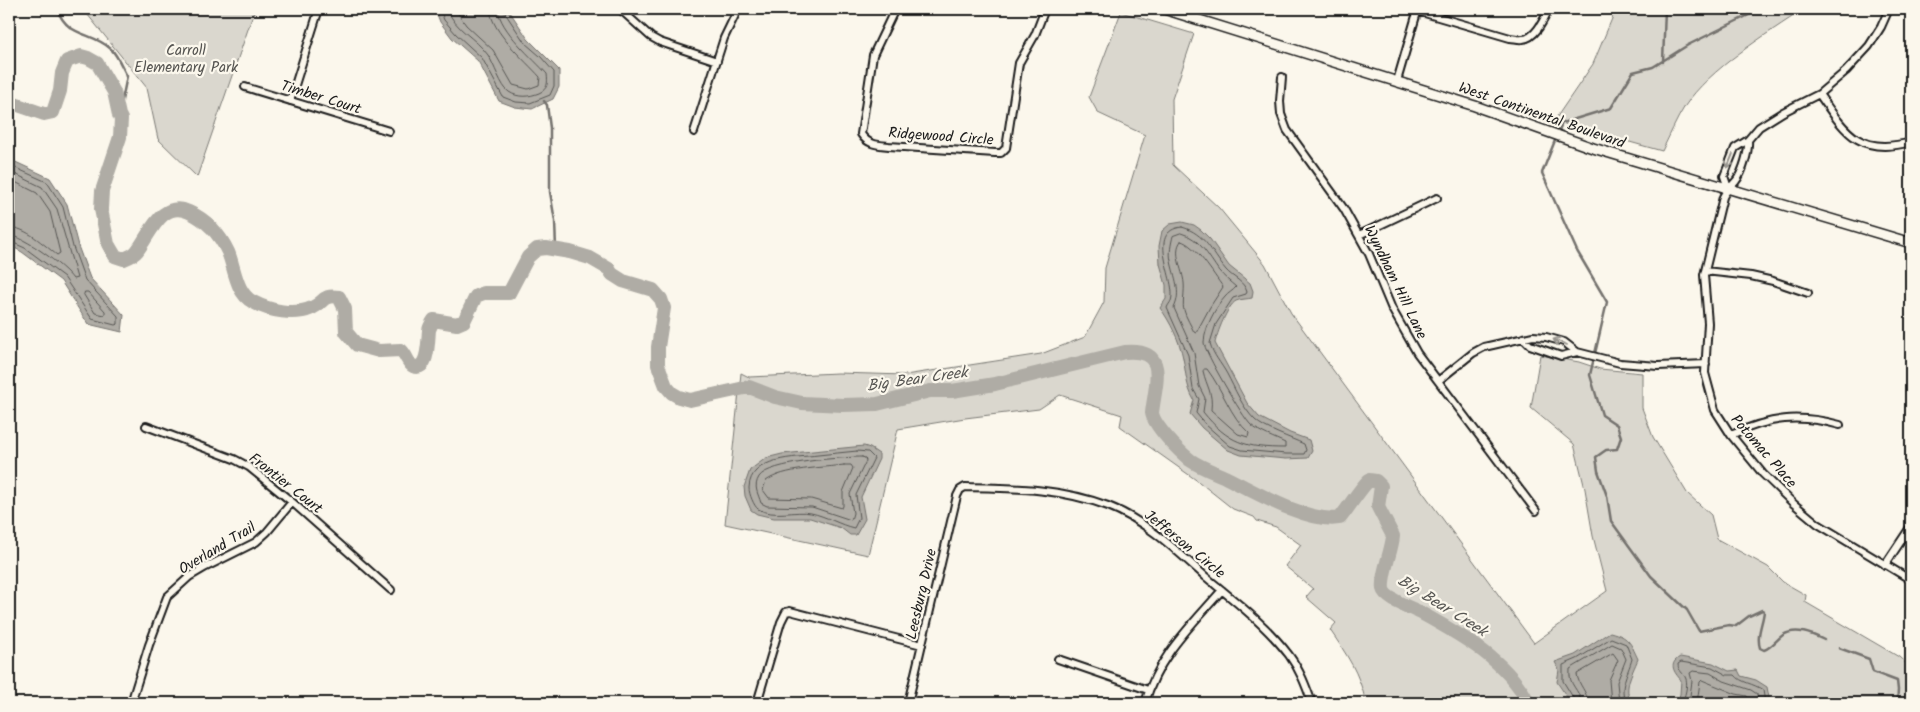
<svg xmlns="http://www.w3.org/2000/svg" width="1920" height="712" font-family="Kalam,sans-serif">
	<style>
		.green { fill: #dad7ce; stroke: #7b7a75 }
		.water { fill: #afaca5; stroke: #74726e }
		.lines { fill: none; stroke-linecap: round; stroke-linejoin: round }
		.shore { stroke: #575653; stroke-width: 1 }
		.stream { stroke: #74726e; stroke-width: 2.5 }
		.river { stroke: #afaca5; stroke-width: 14 }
		.minor-casing { stroke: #1c1c1c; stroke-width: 10 }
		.secondary-casing { stroke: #1c1c1c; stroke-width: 12 }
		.minor { stroke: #fbf7ec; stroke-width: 6 }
		.secondary { stroke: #fbf7ec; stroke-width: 9 }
		.oneway { stroke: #97948e }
		.labels { text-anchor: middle; stroke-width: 4.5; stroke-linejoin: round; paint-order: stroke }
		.park-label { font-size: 15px; fill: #555451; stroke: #fbf7ec }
		.street-label { font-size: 15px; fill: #1c1c1c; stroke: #fbf7ec }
		.water-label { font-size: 16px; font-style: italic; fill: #575653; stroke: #fbf7ec }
	</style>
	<rect width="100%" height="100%" fill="#fbf7ec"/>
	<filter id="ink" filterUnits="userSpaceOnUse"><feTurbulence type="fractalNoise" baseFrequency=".02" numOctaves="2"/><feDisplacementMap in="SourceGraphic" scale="10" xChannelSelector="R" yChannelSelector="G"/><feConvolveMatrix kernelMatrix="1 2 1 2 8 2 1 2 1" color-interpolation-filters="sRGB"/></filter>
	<g filter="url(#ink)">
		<path class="green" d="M 83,9 L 255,9 L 197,177 L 158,139 L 147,88 Z
			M 1616,9 L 1804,9 C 1767,34 1709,69 1685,106 C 1676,120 1669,137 1662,151 L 1554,121 L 1593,64 Z
			M 1121,12 L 1194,34 L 1172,99 L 1173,165 L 1219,208 L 1265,264 L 1291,313 L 1534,643 L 1607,591 L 1593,536 L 1585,489 L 1574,444 L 1531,408 L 1540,355 L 1579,362 L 1600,369 L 1642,373 L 1642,408 L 1653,437 L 1687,493 L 1711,515 L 1717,539 L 1768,567 L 1783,582 L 1806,595 L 1805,602 L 1899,657 L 1911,668 L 1911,703 L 1366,703 C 1359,672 1347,655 1330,630 L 1336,623 L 1306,597 L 1313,589 L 1285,566 L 1301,545 L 1276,527 L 1257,521 L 1254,517 L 1233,509 L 1199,482 L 1120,426 L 1122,415 L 1060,395 L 1039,409 L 965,418 L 898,429 L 868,555 L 725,524 L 741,373 L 749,377 L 838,373 L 905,375 L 1041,354 L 1085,337 L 1104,302 L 1105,268 L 1145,135 L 1098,113 L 1089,97 Z"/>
		<path class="water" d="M 435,9 L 508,9 L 528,39 L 559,70 L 559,87 L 553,99 L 532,109 L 515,107 L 499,101 L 478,61 L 452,38 L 440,22 Z
			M 9,159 L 50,178 L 67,204 L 78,246 L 90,278 L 124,315 L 122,332 L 88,324 L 61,281 L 22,252 L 9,245 Z
			M 1182,222 L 1194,225 L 1201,230 L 1210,239 L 1229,266 L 1250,283 L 1253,291 L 1252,298 C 1248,299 1240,299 1236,301 C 1227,306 1217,334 1215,343 L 1247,403 L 1259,417 L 1290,433 L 1309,440 L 1312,451 L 1308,458 L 1286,459 L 1241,455 L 1228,450 L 1202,428 L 1190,414 L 1194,400 C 1186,386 1186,373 1183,358 C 1180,342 1170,321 1160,308 L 1166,299 L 1166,285 L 1160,264 L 1159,246 L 1162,231 L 1170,224 Z
			M 864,446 L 870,448 L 879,454 L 879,459 L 861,497 L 865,519 L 856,535 L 850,535 L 841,528 L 810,518 L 774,518 L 757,514 L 751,510 L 745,496 L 744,487 L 750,470 L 766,458 L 782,454 Z
			M 1610,632 C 1629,637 1630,642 1638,659 C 1632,674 1623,687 1631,703 L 1571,703 L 1557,682 L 1559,670 L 1555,662 L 1575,655 Z
			M 1680,657 L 1713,663 L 1729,671 L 1738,670 L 1741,676 L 1756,680 L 1767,687 L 1770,703 L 1677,703 L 1680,694 L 1681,680 C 1674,672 1668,664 1680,657 Z"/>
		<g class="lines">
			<path class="shore" d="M 440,9 L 444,20 L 456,34 L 482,58 L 503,97 L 516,102 L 530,103 L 550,95 L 554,86 L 554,72 L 540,56 L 525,43 L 505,13 L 504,9
				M 447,9 C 456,31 475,37 488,55 C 494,64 501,87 509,92 C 518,98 529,97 539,93 C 548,89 548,83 547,74 C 534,59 499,30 498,9
				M 455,9 L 466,25 L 493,50 L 513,85 L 528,89 L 539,85 L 540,77 C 525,60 491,32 490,9
				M 9,165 L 47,182 L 63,207 L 73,247 L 85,280 L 118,316 L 118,324 L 115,325 L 92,319 L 64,277 L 25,248 L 9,241
				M 9,171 L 42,187 L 57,209 L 77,278 L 73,279 C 64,266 24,236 9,235
				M 9,179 L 37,193 L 50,212 L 60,253 L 57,255 C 43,244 27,228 9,227
				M 1182,227 C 1206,234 1211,252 1226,270 C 1233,278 1244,281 1247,292 L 1246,294 L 1233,298 L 1216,324 L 1210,343 C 1213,355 1221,363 1227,374 C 1235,389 1242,407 1255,420 C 1264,429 1291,438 1304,444 L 1306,450 L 1304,454 L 1286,454 L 1242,450 L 1230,446 L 1206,425 L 1196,413 L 1199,399 L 1193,389 L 1188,355 L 1167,308 C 1168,305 1170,303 1171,301 C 1178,281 1144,231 1182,227 Z
				M 1181,233 C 1200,238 1208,256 1219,271 C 1224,277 1230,282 1236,287 C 1233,291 1228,293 1225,297 C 1215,308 1205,327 1204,342 C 1203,350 1243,418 1251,425 C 1260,433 1275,438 1285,443 L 1285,448 C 1246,448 1228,443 1203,412 L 1205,398 L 1199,386 L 1194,353 L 1174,308 C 1182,292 1174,277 1171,261 C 1169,253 1171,244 1173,236 Z
				M 1181,241 C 1195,244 1214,275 1223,287 L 1210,307 L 1196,333 L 1194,332 C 1191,325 1186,318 1184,310 C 1182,307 1185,290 1184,283 C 1183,270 1172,252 1181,241 Z
				M 85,292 L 88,292 L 105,311 L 105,315 L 95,313 L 84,295 Z
				M 1205,369 L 1207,369 C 1223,390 1230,416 1249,433 L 1248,437 L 1238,434 L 1211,410 C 1213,392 1207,388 1203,371 Z
				M 857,451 L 868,452 L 874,458 L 856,495 L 859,518 L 854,528 C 840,525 826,516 811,513 C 795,510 774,518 758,509 C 754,506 749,494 749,488 C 750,456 796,458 818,455 C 831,454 844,452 857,451 Z
				M 862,457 L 865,458 L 866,461 L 850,494 L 853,513 L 851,520 L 812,507 L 767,506 L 761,503 C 758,493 753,487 759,477 C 768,462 844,457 862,457 Z
				M 844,465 L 851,465 L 853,468 L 843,492 L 843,506 L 842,508 L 811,499 L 769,498 L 763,490 L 766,481 C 784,468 822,468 844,465 Z
				M 1575,703 L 1574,699 L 1563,681 L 1563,665 L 1577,659 L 1611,638 L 1626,644 L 1632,659 C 1628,674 1618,687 1626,703
				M 1581,703 C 1580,688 1568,687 1570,669 L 1612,644 L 1621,648 L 1626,659 L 1617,682 L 1619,703
				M 1588,703 C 1588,692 1578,685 1577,674 L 1613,653 L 1618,660 L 1609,680 L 1611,703
				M 1682,703 C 1685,696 1688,686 1686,679 C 1684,673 1678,671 1678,664 L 1681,662 L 1712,667 L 1727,675 L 1735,675 C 1741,683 1753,683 1763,690 L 1765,703
				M 1689,703 L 1692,681 L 1690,673 L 1693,671 L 1710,673 L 1724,681 L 1751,690 L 1757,694 L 1758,703
				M 1697,703 L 1700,682 L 1702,680 L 1736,694 L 1747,696 L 1751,703"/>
			<path class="stream" d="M 57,9 C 68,38 91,31 111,49 C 118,56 122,67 127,76 L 119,115
				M 1663,62 L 1665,9
				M 544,101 L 547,105 L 550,128 L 550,192 L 555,221 L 556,249
				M 1558,133 L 1562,123 L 1611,108 L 1633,72 L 1653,67 L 1688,45 L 1761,9
				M 1556,138 L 1542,173 L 1577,251 L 1607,302 L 1590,375 L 1602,415 L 1617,425 L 1621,437 L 1617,449 L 1606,450 L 1596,457 L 1598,471 L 1607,496 L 1611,521 L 1651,576 L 1687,610 L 1699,631 L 1729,625 L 1736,626 L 1749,616 L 1762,610 L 1764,611 C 1763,623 1756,635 1760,648 L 1764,650 C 1772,647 1776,640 1783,635 C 1796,627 1812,634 1824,640
				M 1839,648 L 1869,659 L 1873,672 L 1897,681 L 1898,690 L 1897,703"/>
			<path class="river" d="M 9,102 L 44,114 L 53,112 L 60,91 L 62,73 L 67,61 L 81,56 L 88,58 L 97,63 L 114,92 L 119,115 L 121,119 L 120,137 L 102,191 L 101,209 L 108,244 L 115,256 L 124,259 C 129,257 134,255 137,251 C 150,235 161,199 189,212 C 207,220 220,235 228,252 C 235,269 236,293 253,302 C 270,311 294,316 312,308 C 325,302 322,294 339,297 L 345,309 L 346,332 L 357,345 L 379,351 L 401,350 C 406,354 408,364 413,366 C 429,373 428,338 429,330 C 430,326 432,323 434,320 L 457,324 L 464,321 L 476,296 L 484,293 L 509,293 L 528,257 L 537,249 L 546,248 L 570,252 L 590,258 L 609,269 L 612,274 L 623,281 L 653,290 L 661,299 L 664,308 L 658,347 L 658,365 L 666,386 L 672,393 L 679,397 L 690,400 L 749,387 L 775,397 L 802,403 L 843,405 L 877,404 L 930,391 L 952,391 L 995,384 L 1125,352 C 1170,348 1155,384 1152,413 C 1154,426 1179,451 1190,460 C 1200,467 1214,472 1225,477 C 1253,491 1309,524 1340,518 C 1350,506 1358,491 1369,480 L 1376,481 L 1381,486 L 1378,507 L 1393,536 C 1392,551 1381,574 1383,589 C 1385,599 1412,608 1421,613 C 1463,636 1506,660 1529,703"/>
			<g class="minor-casing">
				<path id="minor" d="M 620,9 L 651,37 L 660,42 L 717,61
					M 895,9 L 873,55 L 861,134 C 868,145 878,145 889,146 L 995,153 L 1001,153 L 1006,148 L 1019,63 L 1035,35 L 1045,9
					M 1411,9 L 1510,38 C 1514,38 1519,40 1523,39 C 1536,38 1544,19 1549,9
					M 1282,77 L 1280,101 L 1281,114 L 1287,130 L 1344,209 L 1369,254 L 1392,309 L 1417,353 L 1536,511
					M 1397,81 L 1418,9
					M 245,87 L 389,131
					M 1819,94 C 1846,133 1859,156 1911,142
					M 290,101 L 319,9
					M 694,132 L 724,38 L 738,9
					M 1748,140 C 1749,151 1743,172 1736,181 C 1731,187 1726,190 1723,197 L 1704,275 L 1708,323 L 1705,373 L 1715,410 L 1731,435 L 1763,474 L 1794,504 L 1818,524 L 1911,580
					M 1728,188 L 1724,176 L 1735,148 L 1748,140 L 1759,127 L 1783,112 L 1819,94 L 1846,71 L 1869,46 L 1881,27 L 1889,9
					M 1359,235 L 1437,198
					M 1705,271 L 1751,276 L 1773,281 L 1808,293
					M 1523,338 L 1530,345 L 1561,356 L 1577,352
					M 1438,381 L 1473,353 L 1484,347 L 1533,336 L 1546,337 L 1564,342 L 1577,352 L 1620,363 L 1658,366 L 1706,364
					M 146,426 L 234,459 L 249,467 L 292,502 L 391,590
					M 1731,435 C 1770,417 1798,414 1840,425
					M 1885,565 L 1911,526
					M 1058,659 L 1148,690
					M 131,703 L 149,645 L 167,597 L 189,577 L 206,567 L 256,542 L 267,532 L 292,502
					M 757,703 L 781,622 L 786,612 L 790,611 L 922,645
					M 908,703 L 957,496 L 960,490 L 965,487 C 1015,488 1060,488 1108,506 C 1145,520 1177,551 1206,577 C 1235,601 1266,625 1289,655 C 1300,670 1306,686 1312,703
					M 1145,703 C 1158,656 1191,626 1222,590"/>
			</g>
			<g class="secondary-casing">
				<path id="secondary" d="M 1164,9 L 1475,106 L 1593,148 L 1911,243"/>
			</g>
			<use href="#minor" class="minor"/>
			<use href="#secondary" class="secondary"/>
		</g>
		<defs><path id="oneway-shaft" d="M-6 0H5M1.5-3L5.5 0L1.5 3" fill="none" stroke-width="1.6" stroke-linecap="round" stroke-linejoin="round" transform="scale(1.25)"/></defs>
		<g class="oneway">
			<use href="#oneway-shaft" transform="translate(1730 161) rotate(112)"/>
			<use href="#oneway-shaft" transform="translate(1560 342) rotate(-158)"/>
		</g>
	</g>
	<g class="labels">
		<g class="park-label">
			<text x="186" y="55">Carroll<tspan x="186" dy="17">Elementary Park</tspan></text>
		</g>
		<g class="street-label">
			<text transform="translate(321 97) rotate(17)" y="5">Timber Court</text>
			<text transform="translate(1542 115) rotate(19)" y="5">West Continental Boulevard</text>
			<text transform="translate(941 136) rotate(4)" y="5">Ridgewood Circle</text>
			<text transform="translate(1396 282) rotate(64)" y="5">Wyndham Hill Lane</text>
			<text transform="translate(1764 451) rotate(49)" y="5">Potomac Place</text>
			<text transform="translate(286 483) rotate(38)" y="5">Frontier Court</text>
			<text transform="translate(1185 544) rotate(39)" y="5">Jefferson Circle</text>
			<text transform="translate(217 548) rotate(-31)" y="5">Overland Trail</text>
			<text transform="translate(921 594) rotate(-77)" y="5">Leesburg Drive</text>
		</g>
		<g class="water-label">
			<text transform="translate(917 378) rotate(-8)" y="6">Big Bear Creek</text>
			<text transform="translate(1443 605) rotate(32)" y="6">Big Bear Creek</text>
		</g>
	</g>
	<rect width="1920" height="712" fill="none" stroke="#fbf7ec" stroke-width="30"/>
	<rect x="15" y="15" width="1890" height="682" fill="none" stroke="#1c1c1c" stroke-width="2" filter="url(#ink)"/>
</svg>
